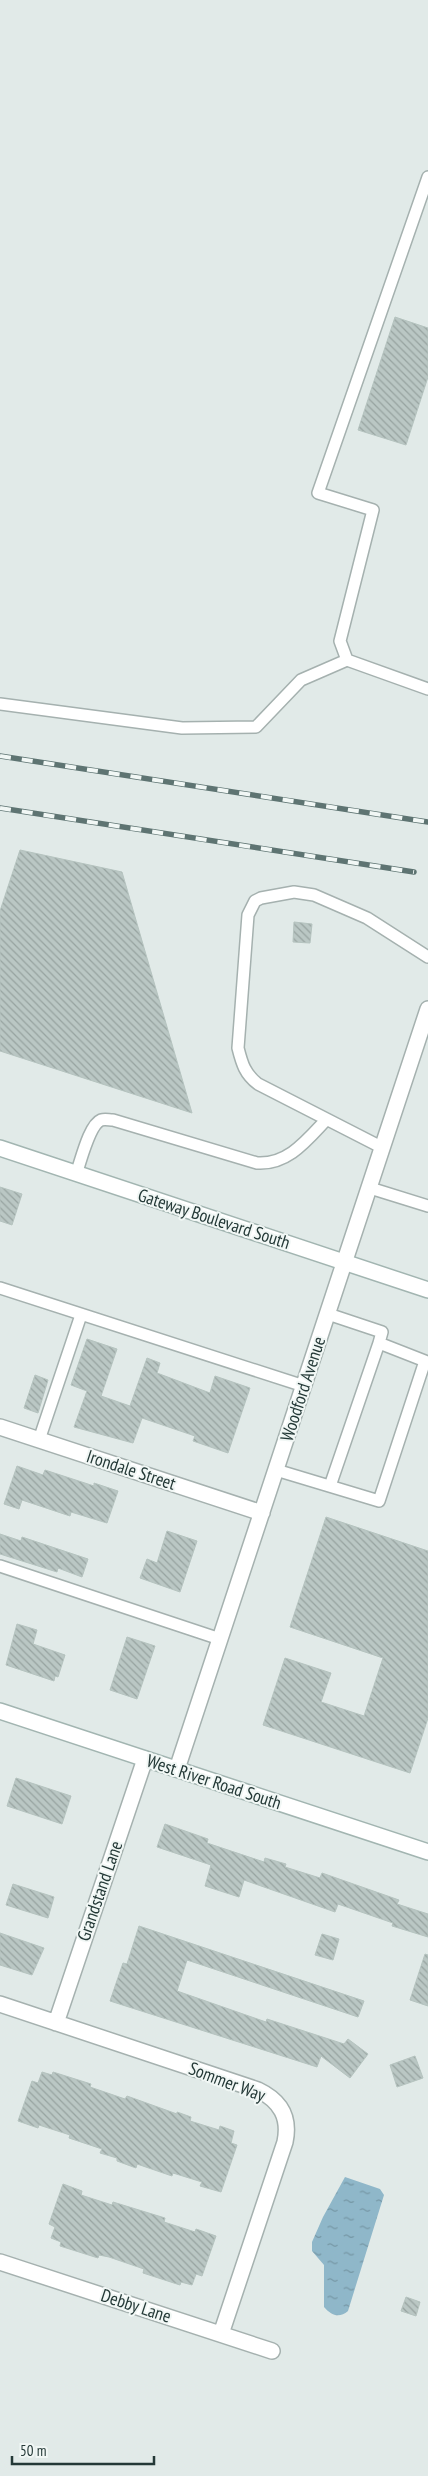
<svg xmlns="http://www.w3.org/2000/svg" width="428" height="2476" font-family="'PT Sans Narrow',sans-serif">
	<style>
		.water { fill: url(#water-ripples) }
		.building { fill: url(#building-back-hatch); stroke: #b5c3bf }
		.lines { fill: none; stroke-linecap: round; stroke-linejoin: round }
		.lane-casing { stroke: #a5b1af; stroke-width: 14 }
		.street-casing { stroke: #a5b1af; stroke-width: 18 }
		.secondary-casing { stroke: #a2b5b1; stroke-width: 18 }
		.lane { stroke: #fff; stroke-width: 11 }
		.street { stroke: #fff; stroke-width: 15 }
		.secondary { stroke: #fff; stroke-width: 15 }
		.rail-casing { stroke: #5e7472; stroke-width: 5.5 }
		.rail { stroke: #f1f7f5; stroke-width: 4; stroke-dasharray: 11; stroke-linecap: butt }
		.labels { text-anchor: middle; stroke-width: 4; stroke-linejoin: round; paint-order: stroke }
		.street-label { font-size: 18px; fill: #243937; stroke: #f1f7f5 }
	</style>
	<defs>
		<pattern id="water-ripples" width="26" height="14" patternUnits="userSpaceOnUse" patternTransform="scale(1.25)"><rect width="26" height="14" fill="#8fb7c9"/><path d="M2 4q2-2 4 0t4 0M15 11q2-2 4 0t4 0" fill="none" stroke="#7596a4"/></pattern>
		<pattern id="building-back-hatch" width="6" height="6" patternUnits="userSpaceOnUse" patternTransform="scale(1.25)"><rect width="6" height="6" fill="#bac7c4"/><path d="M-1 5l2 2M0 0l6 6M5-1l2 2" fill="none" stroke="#97a3a0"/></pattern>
	</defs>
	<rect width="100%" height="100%" fill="#e1eae8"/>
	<path class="water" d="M 345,2177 L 380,2189 L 384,2195 L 348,2311 C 339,2319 331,2315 324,2307 L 324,2265 L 312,2251 L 312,2242 L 323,2217 Z"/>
	<path class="building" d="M 395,317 L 428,328 L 428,377 L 406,445 L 358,430 Z
		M 20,850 L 122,872 L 192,1113 L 0,1051 L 0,911 Z
		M 294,922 L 312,924 L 310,943 L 293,942 Z
		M 0,1187 L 22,1194 L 12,1225 L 0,1221 Z
		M 87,1339 L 117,1349 L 101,1396 L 130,1406 L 147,1358 L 160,1363 L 157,1373 L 210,1393 L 215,1376 L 250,1388 L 228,1453 L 193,1441 L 195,1436 L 142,1418 L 133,1443 L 74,1427 L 87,1391 L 71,1385 Z
		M 35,1375 L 48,1380 L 38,1413 L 24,1408 Z
		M 17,1466 L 43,1475 L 45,1470 L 94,1486 L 94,1483 L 118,1491 L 107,1523 L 71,1512 L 70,1516 L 22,1500 L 19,1509 L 4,1504 Z
		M 326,1517 L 428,1551 L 428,1718 L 410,1773 L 263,1725 L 285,1658 L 331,1673 L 321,1702 L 364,1716 L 383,1658 L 290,1627 Z
		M 167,1531 L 197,1541 L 180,1592 L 140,1578 L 147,1559 L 157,1563 Z
		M 0,1534 L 21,1541 L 22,1537 L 88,1559 L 82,1577 L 58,1568 L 57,1572 L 0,1554 Z
		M 17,1624 L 37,1630 L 33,1644 L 65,1655 L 58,1677 L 55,1676 L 54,1681 L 6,1665 Z
		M 127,1637 L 155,1646 L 137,1699 L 110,1690 Z
		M 16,1778 L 71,1796 L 62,1824 L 7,1806 Z
		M 165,1824 L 208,1839 L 207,1843 L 264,1862 L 265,1858 L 286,1864 L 285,1867 L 320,1878 L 322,1873 L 399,1900 L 397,1904 L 428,1914 L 428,1937 L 392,1926 L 393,1923 L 338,1904 L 335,1912 L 244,1880 L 239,1897 L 205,1886 L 211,1865 L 157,1847 Z
		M 13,1884 L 54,1897 L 48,1918 L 6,1905 Z
		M 139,1926 L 364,2001 L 358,2017 L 187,1960 L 177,1991 L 266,2022 L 267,2019 L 344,2044 L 348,2039 L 368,2054 L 350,2078 L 321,2056 L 317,2067 L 110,2001 L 123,1963 L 127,1964 Z
		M 0,1933 L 44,1948 L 32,1975 L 0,1965 Z
		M 322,1934 L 339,1939 L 333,1960 L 315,1955 Z
		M 425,1954 L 428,1955 L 428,2006 L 410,2000 Z
		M 415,2056 L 423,2078 L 397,2087 L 390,2065 Z
		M 42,2072 L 52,2075 L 53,2072 L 91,2084 L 90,2087 L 125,2099 L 127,2096 L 177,2114 L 177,2112 L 191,2117 L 190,2121 L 219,2130 L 220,2126 L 234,2131 L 231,2143 L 237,2145 L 221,2192 L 200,2186 L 202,2182 L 173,2173 L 172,2176 L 137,2164 L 136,2168 L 117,2161 L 117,2158 L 100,2153 L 102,2149 L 69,2138 L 70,2135 L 39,2125 L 38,2128 L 18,2121 L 32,2081 L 38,2083 Z
		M 63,2184 L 82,2191 L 81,2195 L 112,2205 L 113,2202 L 165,2218 L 164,2222 L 195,2232 L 196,2229 L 216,2236 L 202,2276 L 196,2274 L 192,2285 L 181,2282 L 180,2285 L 143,2273 L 144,2269 L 109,2257 L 99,2255 L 98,2258 L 60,2246 L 61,2242 L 51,2238 L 55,2227 L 49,2224 Z
		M 406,2297 L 420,2302 L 416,2316 L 401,2311 Z"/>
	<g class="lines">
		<g class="lane-casing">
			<path id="lane" d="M 347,660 L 340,641 L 373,510 L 318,493 L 428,177
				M 0,704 L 182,728 L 256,727 L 301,680 L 347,660 L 428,689
				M 383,1148 L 258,1084 C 245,1074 242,1064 238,1048 L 248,915 L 255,901 L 261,898 L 294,892 L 314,895 L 367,918 L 428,957
				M 76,1174 C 81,1161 89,1125 101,1120 C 105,1119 109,1120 113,1120 L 257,1163 C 288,1165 307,1140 326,1120
				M 370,1188 L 428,1206
				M 0,1288 L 304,1386
				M 39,1440 L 81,1315
				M 276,1470 L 379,1501 L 425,1361 L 379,1343 L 382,1332 L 328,1314
				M 330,1486 L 379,1343
				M 0,1566 L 220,1639"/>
		</g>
		<g class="street-casing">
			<path id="street" d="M 0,1427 L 262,1513
				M 177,1769 L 428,1009
				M 0,2004 L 258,2090 C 281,2101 290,2118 285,2142 L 221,2334
				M 56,2023 L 145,1759
				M 0,2262 L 272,2351"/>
		</g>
		<g class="secondary-casing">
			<path id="secondary" d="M 0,1148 L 428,1290
				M 0,1711 L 428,1852"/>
		</g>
		<use href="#lane" class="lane"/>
		<use href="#street" class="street"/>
		<use href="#secondary" class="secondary"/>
		<g class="rail-casing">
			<path id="rail" d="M 0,756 L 428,822
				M 0,808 L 414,872"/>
		</g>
		<use href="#rail" class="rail"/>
	</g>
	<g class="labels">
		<g class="street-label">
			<text transform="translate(214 1219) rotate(18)" y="6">Gateway Boulevard South</text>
			<text transform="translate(303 1389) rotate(-72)" y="6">Woodford Avenue</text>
			<text transform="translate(131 1470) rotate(18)" y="6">Irondale Street</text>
			<text transform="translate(214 1782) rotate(18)" y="6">West River Road South</text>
			<text transform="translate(100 1891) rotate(-71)" y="6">Grandstand Lane</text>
			<text transform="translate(227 2082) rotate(21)" y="6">Sommer Way</text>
			<text transform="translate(136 2306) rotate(18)" y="6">Debby Lane</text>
		</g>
	</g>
	<path d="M12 2456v8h142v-8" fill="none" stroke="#243937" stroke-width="2.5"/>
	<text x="20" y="2456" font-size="15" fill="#243937" stroke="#f1f7f5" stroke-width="4" paint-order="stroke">50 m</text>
</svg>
